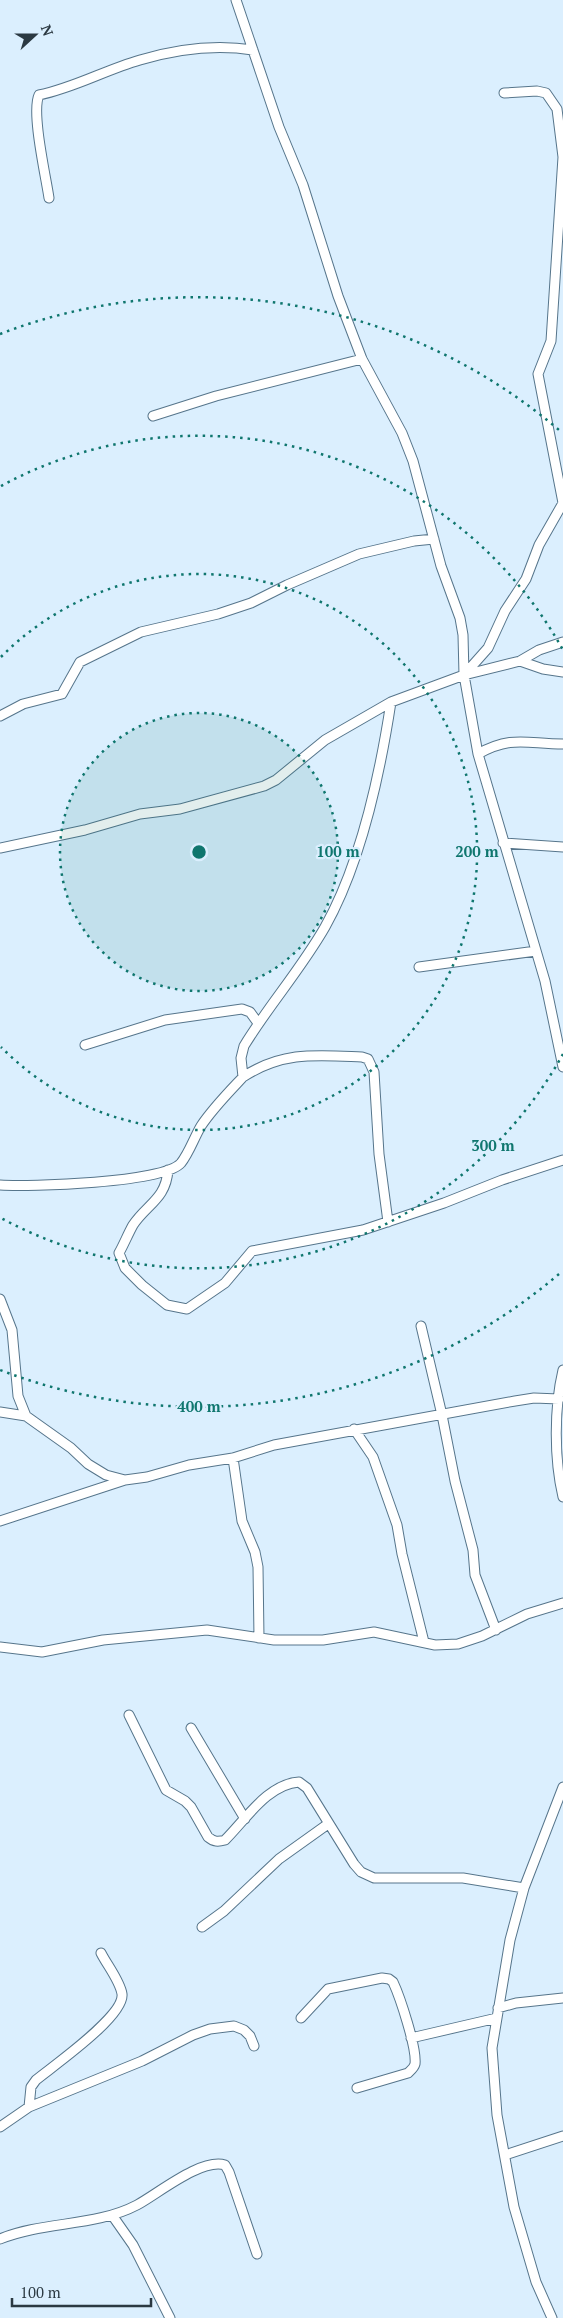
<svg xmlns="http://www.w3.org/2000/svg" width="563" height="2318" font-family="'PT Serif',serif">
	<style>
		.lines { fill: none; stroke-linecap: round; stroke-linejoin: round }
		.street-casing { stroke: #56758b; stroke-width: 11 }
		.street { stroke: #fff; stroke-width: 9 }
		.ring { fill: none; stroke: #0f766e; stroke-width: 2.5; stroke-dasharray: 2.5 5 }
		.centre { fill: #0f766e; stroke: #dbeffe; stroke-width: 2.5 }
		.ring-label { font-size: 15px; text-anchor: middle; font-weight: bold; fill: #0f766e; stroke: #dbeffe; stroke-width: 4.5; stroke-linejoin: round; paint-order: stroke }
	</style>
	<rect width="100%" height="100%" fill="#dbeffe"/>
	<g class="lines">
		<g class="street-casing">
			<path id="street" d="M 236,0 L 279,127 L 303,185 L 338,296 L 362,359 L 402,433 L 413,461 L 441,566 L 460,618 L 463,635 L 464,675 L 478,754 L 545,981 L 563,1067
				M 504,93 L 537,91 L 546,93 L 557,109 L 563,157 L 551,341 L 538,374 L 563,503
				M 49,198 C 46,177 31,112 39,95 C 74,88 105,70 140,60 C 177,49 214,44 253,50
				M 153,416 L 216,396 L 362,359
				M 520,661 L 543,669 L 563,672
				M 464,675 L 488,648 L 505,611 L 526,579 L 539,545 L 563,503
				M 0,716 L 23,704 L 62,694 L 80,662 L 141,632 L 218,614 L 251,603 L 287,585 L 359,554 L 414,541 L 434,539
				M 478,754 C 512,735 527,744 563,744
				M 503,843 L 563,847
				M 0,848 L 85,830 L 140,814 L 180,809 L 264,786 L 276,780 L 325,740 L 391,702 L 464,675 L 520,661 L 539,650 L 563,642
				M 419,967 L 536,951
				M 85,1045 L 165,1020 L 242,1009 L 250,1012 L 258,1023
				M 243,1077 C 283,1051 316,1055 362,1057 L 368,1059 L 374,1072 L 379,1154 L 388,1222
				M 168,1170 C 166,1199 147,1204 133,1225 C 128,1234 124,1244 119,1253 L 125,1268 L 142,1285 L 167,1305 L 187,1309 L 225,1283 L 252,1251 L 363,1230 L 444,1203 L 502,1180 L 563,1160
				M 0,1185 C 28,1187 164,1183 181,1163 C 189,1153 194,1138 201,1126 C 213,1108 228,1093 243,1077 L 241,1058 L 244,1046 C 269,1005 301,969 325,927 C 361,863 380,774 391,702
				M 0,1299 L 12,1330 L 18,1396 L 26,1416 L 71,1448 L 88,1464 L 106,1475 L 125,1480
				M 421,1326 L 442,1415 L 455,1481 L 473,1550 L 475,1575 L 496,1630
				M 563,1370 C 554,1408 554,1459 563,1497
				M 0,1412 L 26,1416
				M 354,1429 L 373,1457 L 397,1525 L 402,1554 L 424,1642
				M 233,1458 L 242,1521 L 255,1552 L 258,1567 L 259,1638
				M 0,1521 L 125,1480 L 147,1477 L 189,1465 L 233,1458 L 274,1445 L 515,1401 L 534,1398 L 559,1399
				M 0,1647 L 42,1652 L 103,1640 L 207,1630 L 274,1640 L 323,1640 L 374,1632 L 435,1645 L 458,1644 L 482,1636 L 527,1614 L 563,1603
				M 129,1715 L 166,1790 L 185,1801 L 191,1807 L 208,1837 C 214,1842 218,1842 225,1840 C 246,1819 268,1784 299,1782 L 307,1788 L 354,1864 L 361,1872 L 374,1878 L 463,1878 L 524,1888
				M 191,1728 L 245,1819
				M 202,1927 L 224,1911 L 279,1859 L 328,1824
				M 498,2008 L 516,2003 L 563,1998
				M 301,2018 L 328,1989 L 382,1978 L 389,1979 L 393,1982 C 400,1997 417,2048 415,2064 C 414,2068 411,2070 408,2073 L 357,2088
				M 411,2038 L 497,2018
				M 29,2107 L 31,2087 L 36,2080 C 53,2066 125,2016 122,1994 C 120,1981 107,1965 101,1953
				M 0,2127 L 29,2107 L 142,2061 L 193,2035 L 210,2029 L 234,2026 L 244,2030 L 250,2036 L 254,2046
				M 505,2155 L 563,2136
				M 112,2215 L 133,2245 L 170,2318
				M 0,2239 C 44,2221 95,2227 137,2205 C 159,2193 201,2158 225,2165 L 229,2172 L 257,2254
				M 552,2318 L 536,2282 L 514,2207 L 497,2115 L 492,2048 L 510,1940 L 524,1888 L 563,1787"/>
		</g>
		<use href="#street" class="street"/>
	</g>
	<circle cx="199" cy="852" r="139" fill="#0f766e" fill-opacity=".12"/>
	<g class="ring">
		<circle cx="199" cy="852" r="139"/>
		<path d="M1 657A278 278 0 1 1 1 1047"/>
		<path d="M563 1054A416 416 0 0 1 1 1218M1 486A416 416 0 0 1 563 650"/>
		<path d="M559 1274A555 555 0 0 1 0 1370M0 334A555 555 0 0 1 559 430"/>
	</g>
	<circle cx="199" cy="852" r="8" class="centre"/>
	<g class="ring-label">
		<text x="338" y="857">100 m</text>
		<text x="477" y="857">200 m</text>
		<text x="493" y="1151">300 m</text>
		<text x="199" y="1412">400 m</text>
	</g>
	<g transform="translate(35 35) rotate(69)" stroke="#dbeffe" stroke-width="4" paint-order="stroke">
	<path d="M0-4L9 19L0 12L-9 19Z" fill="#2b3942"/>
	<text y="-8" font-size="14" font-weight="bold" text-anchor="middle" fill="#2b3942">N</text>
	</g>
	<path d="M12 2298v8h139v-8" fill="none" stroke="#2b3942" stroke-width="2.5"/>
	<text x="20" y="2298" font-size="15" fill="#2b3942" stroke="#dbeffe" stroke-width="4" paint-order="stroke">100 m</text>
</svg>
